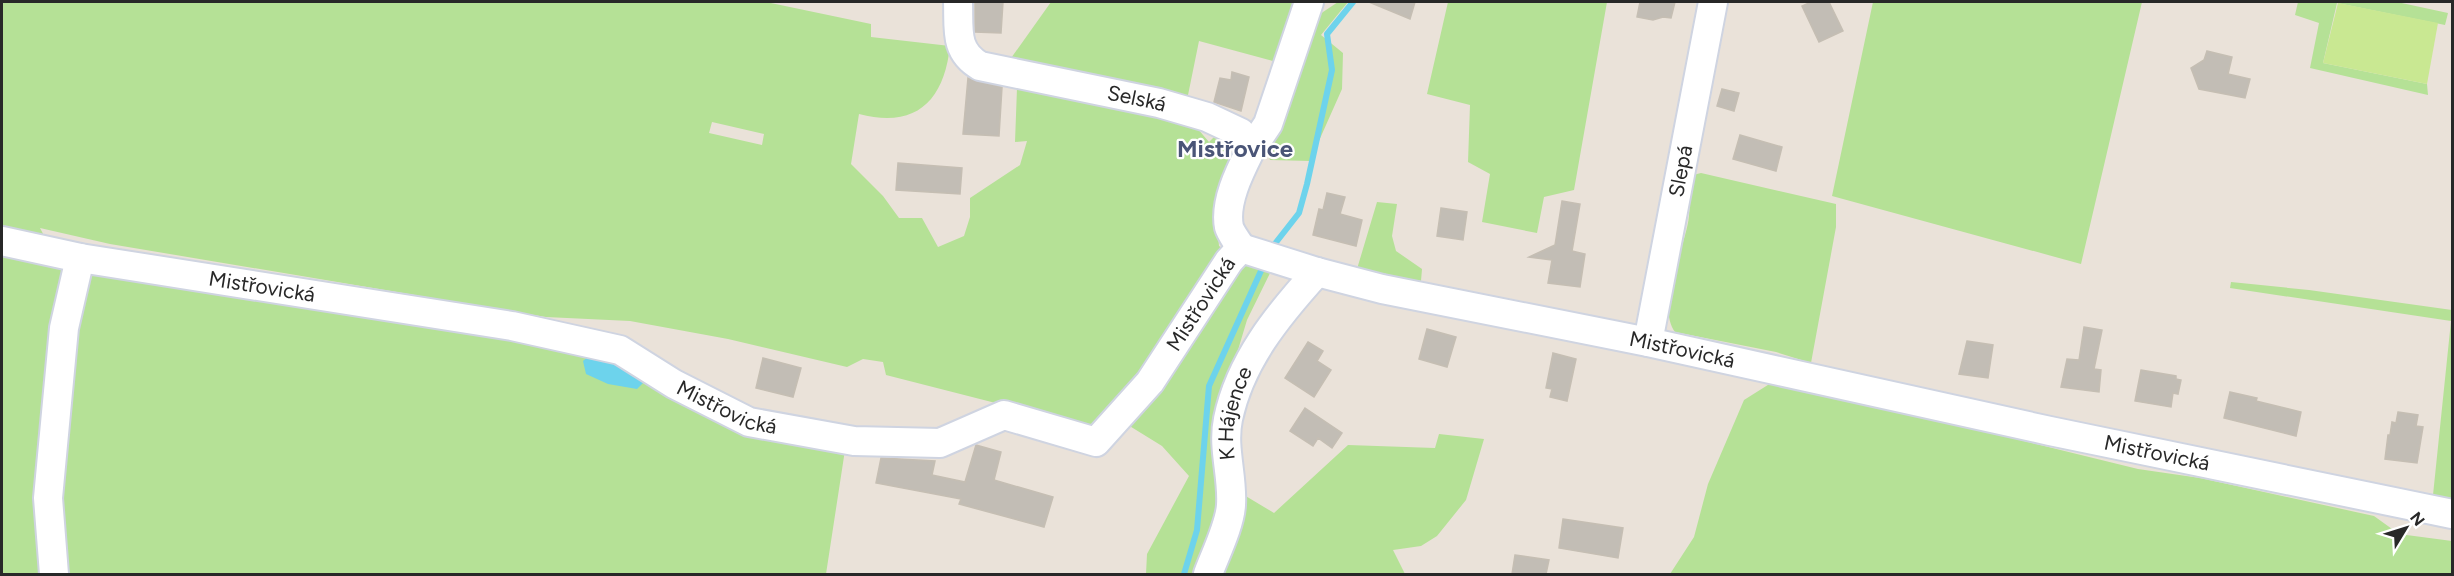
<svg xmlns="http://www.w3.org/2000/svg" width="2454" height="576" font-family="Figtree,sans-serif">
	<style>
		.green { fill: #b5e196; fill-rule: evenodd }
		.pitch { fill: #c9e892 }
		.water { fill: #6dd3ec }
		.lines { fill: none; stroke-linecap: round; stroke-linejoin: round }
		.stream { stroke: #6dd3ec; stroke-width: 6 }
		.building { fill: #c2bdb5; stroke: #c5beb3; stroke-width: 1.5 }
		.minor-casing { stroke: #cfd4e1; stroke-width: 32 }
		.minor { stroke: #fff; stroke-width: 28 }
		.labels { text-anchor: middle; stroke-width: 4.5; stroke-linejoin: round; paint-order: stroke }
		.street-label { font-size: 21px; fill: #282828; stroke: #fff }
		.quarter-label { font-size: 24px; font-weight: bold; fill: #4a5577; stroke: #fff }
	</style>
	<rect width="100%" height="100%" fill="#eae2d9"/>
	<path class="green" d="M 2,2 L 766,2 L 871,24 L 871,37 L 950,46 C 944,101 916,129 859,114 L 851,164 L 883,196 L 899,218 L 922,218 L 938,247 L 964,236 L 970,217 L 970,198 L 1020,165 L 1027,141 L 1015,142 L 1017,88 L 1174,118 L 1197,128 L 1209,142 L 1218,133 L 1232,144 L 1216,213 L 1219,246 L 1245,263 L 1272,269 L 1247,320 L 1213,433 L 1223,499 L 1198,574 L 1146,574 L 1147,554 L 1189,476 L 1162,446 L 1128,425 L 1094,428 L 886,375 L 883,362 L 863,359 L 847,367 L 728,339 L 630,321 L 546,317 L 110,244 L 40,228 L 67,279 L 50,574 L 2,574 ZM 712,122 L 764,134 L 762,145 L 709,133 Z
		M 1051,2 L 1303,2 L 1284,64 L 1199,41 L 1187,100 L 1009,61 Z
		M 1338,2 L 1348,2 L 1321,35 L 1343,53 L 1342,89 L 1310,161 L 1270,160 L 1265,147 L 1314,18 Z
		M 1448,2 L 1607,2 L 1574,190 L 1544,197 L 1537,233 L 1482,222 L 1490,174 L 1468,162 L 1470,105 L 1427,94 Z
		M 1873,2 L 2142,2 L 2081,264 L 1832,196 Z
		M 2298,2 L 2397,2 L 2448,13 L 2445,25 L 2337,3 L 2323,63 L 2427,84 L 2428,95 L 2310,68 L 2319,23 L 2295,15 Z
		M 1701,173 L 1836,204 L 1836,227 L 1811,363 L 1776,352 L 1675,332 C 1655,304 1686,247 1689,216 C 1690,202 1691,189 1693,175 Z
		M 1377,202 L 1397,204 L 1392,236 L 1396,251 L 1422,269 L 1421,281 L 1357,269 Z
		M 96,272 L 516,333 L 637,367 L 845,450 L 826,574 L 58,574 L 53,530 L 79,289 Z
		M 2231,282 L 2309,290 L 2452,310 L 2452,499 L 2433,495 L 2451,321 L 2230,288 Z
		M 1771,383 L 1805,387 L 2138,469 L 2200,478 L 2374,516 L 2399,534 L 2452,541 L 2452,574 L 1670,574 L 1694,537 L 1708,484 L 1744,400 Z
		M 1439,434 L 1484,439 L 1466,500 L 1437,536 L 1421,546 L 1393,550 L 1405,574 L 1218,574 L 1244,495 L 1274,513 L 1348,445 L 1435,448 Z"/>
	<path class="pitch" d="M 2338,3 L 2438,23 L 2427,84 L 2323,63 Z"/>
	<path class="water" d="M 592,353 L 637,367 L 644,382 L 637,389 L 608,384 L 586,374 L 583,361 Z"/>
	<g class="lines">
		<path class="stream" d="M 1270,250 L 1299,213 L 1307,184 L 1332,70 L 1327,34 L 1353,2
			M 1184,574 L 1197,530 L 1209,386 L 1265,262"/>
	</g>
	<path class="building" d="M 975,2 L 1003,2 L 1001,33 L 975,32 Z
		M 1369,2 L 1415,2 L 1410,19 Z
		M 1640,2 L 1675,2 L 1671,18 L 1663,17 L 1653,20 L 1637,17 Z
		M 1811,2 L 1829,2 L 1843,31 L 1819,42 L 1802,6 Z
		M 2207,51 L 2232,57 L 2228,74 L 2250,79 L 2245,98 L 2199,89 L 2191,68 L 2204,60 Z
		M 1232,72 L 1249,77 L 1241,111 L 1214,102 L 1220,78 L 1231,80 Z
		M 968,78 L 1002,87 L 999,136 L 963,134 Z
		M 1722,89 L 1739,93 L 1734,111 L 1717,106 Z
		M 1740,135 L 1782,147 L 1776,171 L 1733,159 Z
		M 898,163 L 962,168 L 960,194 L 896,190 Z
		M 1327,193 L 1345,197 L 1340,214 L 1362,220 L 1356,246 L 1313,235 L 1319,209 L 1323,210 Z
		M 1562,201 L 1580,204 L 1572,251 L 1585,254 L 1580,287 L 1548,283 L 1552,260 L 1529,257 L 1555,245 Z
		M 1441,208 L 1467,212 L 1463,240 L 1437,236 Z
		M 2084,327 L 2102,330 L 2094,369 L 2101,370 L 2099,392 L 2061,387 L 2067,359 L 2079,360 Z
		M 1427,329 L 1456,337 L 1447,367 L 1419,359 Z
		M 1967,341 L 1993,345 L 1988,378 L 1959,374 Z
		M 1308,342 L 1323,351 L 1317,361 L 1331,370 L 1314,397 L 1285,378 Z
		M 1553,353 L 1576,359 L 1567,401 L 1550,397 L 1552,389 L 1546,388 Z
		M 763,358 L 801,368 L 793,397 L 756,388 Z
		M 2141,370 L 2176,376 L 2176,379 L 2181,380 L 2178,394 L 2173,393 L 2171,407 L 2135,401 Z
		M 2230,392 L 2257,398 L 2256,401 L 2301,412 L 2296,436 L 2224,418 Z
		M 1305,408 L 1342,433 L 1332,448 L 1318,438 L 1313,446 L 1290,431 Z
		M 2398,412 L 2418,415 L 2416,426 L 2423,427 L 2417,463 L 2385,459 L 2388,435 L 2390,435 L 2392,422 L 2396,423 Z
		M 976,445 L 1001,452 L 994,480 L 1053,497 L 1044,527 L 959,504 L 961,499 L 876,483 L 881,458 L 935,461 L 932,475 L 965,482 Z
		M 1563,519 L 1623,528 L 1618,558 L 1559,548 Z
		M 1515,555 L 1549,560 L 1546,574 L 1512,574 Z"/>
	<g class="lines">
		<g class="minor-casing">
			<g id="minor">
				<path id="s1" d="M 958,2 C 959,29 954,51 980,66 L 1159,103 L 1207,117 L 1241,133 L 1251,149 C 1240,171 1224,202 1229,227 C 1231,234 1238,242 1241,248"/>
				<path d="M 1251,149 L 1268,124 L 1309,2"/>
				<path id="s2" d="M 2,241 L 80,258 L 512,326 L 620,350 L 674,384 L 749,422 L 854,441 L 940,443 L 1004,415 L 1096,442 L 1150,382 L 1229,261 L 1241,248"/>
				<path id="s3" d="M 1241,248 L 1317,272 L 1382,289 L 1648,342 L 2050,431 L 2452,514"/>
				<path id="s4" d="M 1648,342 L 1713,2"/>
				<path d="M 54,574 L 48,498 L 64,328 L 80,258"/>
				<path id="s5" d="M 1208,574 C 1215,555 1230,525 1231,505 C 1233,476 1222,448 1228,419 C 1240,361 1278,315 1317,272"/>
			</g>
		</g>
		<use href="#minor" class="minor"/>
	</g>
	<g class="labels">
		<g class="street-label">
			<text dy="7" stroke="none"><textPath href="#s1" startOffset="232">Selská</textPath></text>
			<text dy="7" stroke="none"><textPath href="#s4" startOffset="174">Slepá</textPath></text>
			<text dy="7" stroke="none"><textPath href="#s2" startOffset="264">Mistřovická</textPath></text>
			<text dy="7" stroke="none"><textPath href="#s2" startOffset="1308">Mistřovická</textPath></text>
			<text dy="7" stroke="none"><textPath href="#s3" startOffset="453">Mistřovická</textPath></text>
			<text dy="7" stroke="none"><textPath href="#s2" startOffset="750">Mistřovická</textPath></text>
			<text dy="7" stroke="none"><textPath href="#s5" startOffset="166">K Hájence</textPath></text>
			<text dy="7" stroke="none"><textPath href="#s3" startOffset="939">Mistřovická</textPath></text>
		</g>
		<g class="quarter-label">
			<text x="1235" y="157">Mistřovice</text>
		</g>
	</g>
	<rect width="2454" height="576" fill="none" stroke="#282828" stroke-width="6"/>
	<g transform="translate(2406 528) rotate(52)" stroke="#ffffff" stroke-width="4.5" paint-order="stroke">
	<path d="M0-4.5L10 22L0 15L-10 22Z" fill="#282828"/>
	<text y="-9" font-size="16" font-weight="bold" text-anchor="middle" fill="#282828">N</text>
	</g>
</svg>
